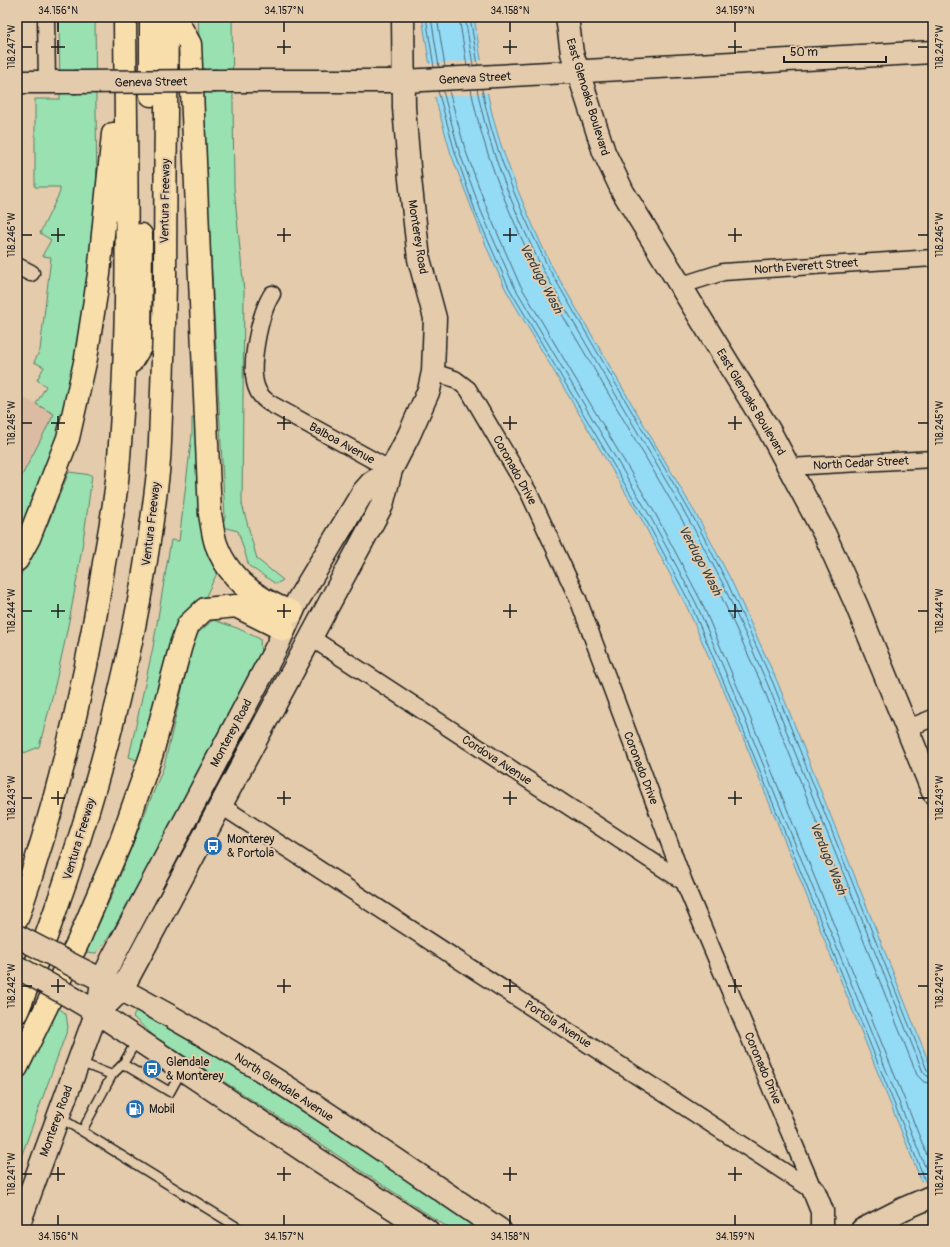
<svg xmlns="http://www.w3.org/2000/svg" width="950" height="1247" font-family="Pangolin,sans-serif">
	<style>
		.built { fill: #dbbca2 }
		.green { fill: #99e1b0; stroke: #5a7e66 }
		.water { fill: #94dbf6; stroke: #648f9f }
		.pier { fill: #e4cbac }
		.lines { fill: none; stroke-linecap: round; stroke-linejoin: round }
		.shore { stroke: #4c6873; stroke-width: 1 }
		.lane-casing { stroke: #1c1c1c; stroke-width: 11 }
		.street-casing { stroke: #1c1c1c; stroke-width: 19 }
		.secondary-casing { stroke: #1c1c1c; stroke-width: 25 }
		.highway-casing { stroke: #1c1c1c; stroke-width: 25 }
		.lane { stroke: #e4cbac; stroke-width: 8 }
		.street { stroke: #e4cbac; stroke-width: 16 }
		.secondary { stroke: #e4cbac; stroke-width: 22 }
		.highway { stroke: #f8deab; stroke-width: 22 }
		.secondary-bridge-casing { stroke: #1c1c1c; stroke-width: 25; stroke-linecap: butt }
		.secondary-bridge { stroke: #e4cbac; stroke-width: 22 }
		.ticks { fill: none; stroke: #1c1c1c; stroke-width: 1.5 }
		.labels { text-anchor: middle; stroke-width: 4; stroke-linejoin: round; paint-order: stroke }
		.street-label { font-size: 12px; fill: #1c1c1c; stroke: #e4cbac }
		.poi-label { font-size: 12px; fill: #1c1c1c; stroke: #e4cbac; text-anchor: start }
		.water-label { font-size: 13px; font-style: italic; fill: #344248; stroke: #e4cbac }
		.neatline { fill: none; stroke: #1c1c1c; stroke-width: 1.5 }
		.ticks-label { font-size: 10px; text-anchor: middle; fill: #1c1c1c }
	</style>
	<rect width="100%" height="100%" fill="#e4cbac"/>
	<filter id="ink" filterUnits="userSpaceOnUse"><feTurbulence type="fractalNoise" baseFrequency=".025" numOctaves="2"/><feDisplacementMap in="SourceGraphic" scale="8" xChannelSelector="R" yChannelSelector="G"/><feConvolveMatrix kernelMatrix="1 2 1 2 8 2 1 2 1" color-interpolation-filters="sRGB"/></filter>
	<g filter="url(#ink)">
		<path class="built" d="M 17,394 L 54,414 L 17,485 Z"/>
		<path class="green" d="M 59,17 L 95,17 L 97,197 L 88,304 L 63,421 L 35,499 L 17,533 L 17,485 L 54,414 L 36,404 L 46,386 L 37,380 L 44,367 L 34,362 L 40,350 L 51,257 L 42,256 L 51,240 L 40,233 L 60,192 L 60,187 L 35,187 L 35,99 L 60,99 Z
			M 198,17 L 232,17 L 234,187 L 244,291 L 242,504 L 257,559 L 283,580 L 276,584 L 249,566 L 238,531 L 222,527 L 225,517 Z
			M 192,418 L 201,419 L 220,567 L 203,602 L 142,762 L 129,757 L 153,647 L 171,540 L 179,541 L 192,434 Z
			M 69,472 L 92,475 C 81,567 64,658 39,747 L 24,753 L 17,741 L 17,582 L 48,523 Z
			M 213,620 L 237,628 L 260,639 L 261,658 L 258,667 L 109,937 L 96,953 L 86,952 L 113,893 L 164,766 L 192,647 L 197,634 Z
			M 59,1008 L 66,1014 L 68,1028 L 17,1168 L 17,1091 Z
			M 136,1011 L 144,1012 L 225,1061 L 484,1230 L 452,1230 L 154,1036 L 133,1017 Z"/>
		<path class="water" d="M 422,17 L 474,17 C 481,59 487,101 500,142 C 514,184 532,225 551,265 L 701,523 L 731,580 L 777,681 L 933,1073 L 933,1210 L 730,705 L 687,607 L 643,522 L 506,290 L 487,248 L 451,154 L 435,97 Z"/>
		<path class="pier" d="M 483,60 L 489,93 L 433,97 L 427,64 Z
			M 933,1177 L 933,1212 L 920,1182 Z"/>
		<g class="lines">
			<path class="shore" d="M 426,17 L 434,67
				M 431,17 L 439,67
				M 437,17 L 445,67
				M 459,17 L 467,66
				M 465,17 L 473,65
				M 470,17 L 478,65
				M 471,89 C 483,153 510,216 538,273 L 688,530 L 717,587 L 763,687 L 917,1075 L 924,1082 L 933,1084
				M 477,89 C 489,151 515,213 543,270 L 693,527 L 723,584 L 768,685 L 923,1072 L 927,1076 L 933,1078
				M 482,89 C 493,150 521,211 548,267 L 697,524 L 727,582 L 773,683 L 927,1070 L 933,1073
				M 438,91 L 455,152 L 476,213 L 509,288 L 646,520 L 691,605 L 733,704 L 927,1185
				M 443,91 L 459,151 L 481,211 L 514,286 L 651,518 L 696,603 L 738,702 L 932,1184
				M 449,91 L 465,149 L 487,209 L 519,283 L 656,515 L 701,601 L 743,700 L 933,1170"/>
			<g class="lane-casing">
				<path id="lane" d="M 79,1062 L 112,1075
					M 123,1064 L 170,1092 L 182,1070
					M 59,1117 L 242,1230
					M 82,1131 L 112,1075 L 123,1064 L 137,1040"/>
			</g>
			<g class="street-casing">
				<path id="street" d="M 46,17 L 47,82
					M 17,266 L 31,273
					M 682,285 L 723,272 L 933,258
					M 272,294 C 260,313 247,370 258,391 C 261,397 266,401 271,404 L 391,470
					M 433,372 L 455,379 L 468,389 L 529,493 L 578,599 L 684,882 L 814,1191
					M 789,467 L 933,459
					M 310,637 L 684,882
					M 908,728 L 933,718
					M 220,805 L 814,1191"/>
			</g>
			<g class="secondary-casing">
				<path id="secondary" d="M 567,17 L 572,53 L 604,152 L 623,192 L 769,430 L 825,535 L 856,604 L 933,792
					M 216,81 L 404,81 L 933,52
					M 17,82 L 74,82
					M 78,968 C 227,1039 363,1138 500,1230
					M 66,994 L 98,1013 L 312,1156 L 427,1230
					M 98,1013 L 102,980 L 112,959 L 277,646 L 298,600 L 363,492 L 371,483 L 391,470
					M 814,1191 L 822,1211 L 822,1230
					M 17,1229 L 93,1022 L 98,1013 L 122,989 L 382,505 L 391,470 L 409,435 L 429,390 L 433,372 L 435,318 L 419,259 L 410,179 L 404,108 L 403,17
					M 862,1230 L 903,1209 L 933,1196"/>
			</g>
			<g class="highway-casing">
				<path id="highway" d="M 151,17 L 151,95
					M 175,17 L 190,44 L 210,514 C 212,524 213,535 216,544 C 229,580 258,600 292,612
					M 131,362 L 140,347 L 141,235
					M 17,560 L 29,538 L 68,438 L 86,358 L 99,274 L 113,134
					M 17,919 C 57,803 86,684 104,563 C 109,535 114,508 117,481 C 131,327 126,171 125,17
					M 17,1012 C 86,841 136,664 157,481 C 160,459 160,437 161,415 C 163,371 164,327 165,282 C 165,194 166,105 167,17
					M 17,1067 L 78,942 L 121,841 L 152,753 L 181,645 L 188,625 L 205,609 L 236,606 L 284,630"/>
			</g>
			<use href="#lane" class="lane"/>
			<use href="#street" class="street"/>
			<use href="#secondary" class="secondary"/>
			<use href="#highway" class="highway"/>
			<g class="secondary-bridge-casing">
				<path id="secondary-bridge" d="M 74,82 L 216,81
					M 17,936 L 78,968
					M 17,967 L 66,994"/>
			</g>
			<use href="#secondary-bridge" class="secondary-bridge"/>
		</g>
	</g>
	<path class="ticks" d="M 58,22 L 58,32M 284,22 L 284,32M 510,22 L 510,32M 735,22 L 735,32M 58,40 L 58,54M 284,40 L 284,54M 510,40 L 510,54M 735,40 L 735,54M 22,47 L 32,47M 51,47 L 65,47M 277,47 L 291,47M 503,47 L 517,47M 728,47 L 742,47M 918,47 L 928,47M 58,228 L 58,242M 284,228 L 284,242M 510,228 L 510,242M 735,228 L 735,242M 22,235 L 32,235M 51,235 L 65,235M 277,235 L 291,235M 503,235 L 517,235M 728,235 L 742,235M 918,235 L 928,235M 58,416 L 58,430M 284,416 L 284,430M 510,416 L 510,430M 735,416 L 735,430M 22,423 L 32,423M 51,423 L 65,423M 277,423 L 291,423M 503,423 L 517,423M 728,423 L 742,423M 918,423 L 928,423M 58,604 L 58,618M 284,604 L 284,618M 510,604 L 510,618M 735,604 L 735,618M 22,611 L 32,611M 51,611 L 65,611M 277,611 L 291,611M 503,611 L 517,611M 728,611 L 742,611M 918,611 L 928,611M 58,791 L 58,805M 284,791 L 284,805M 510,791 L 510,805M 735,791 L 735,805M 22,798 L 32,798M 51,798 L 65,798M 277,798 L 291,798M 503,798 L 517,798M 728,798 L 742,798M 918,798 L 928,798M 58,979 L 58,993M 284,979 L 284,993M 510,979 L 510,993M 735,979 L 735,993M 22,986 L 32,986M 51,986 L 65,986M 277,986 L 291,986M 503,986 L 517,986M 728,986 L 742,986M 918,986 L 928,986M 58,1167 L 58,1181M 284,1167 L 284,1181M 510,1167 L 510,1181M 735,1167 L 735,1181M 22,1174 L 32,1174M 51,1174 L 65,1174M 277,1174 L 291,1174M 503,1174 L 517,1174M 728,1174 L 742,1174M 918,1174 L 928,1174M 58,1215 L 58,1225M 284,1215 L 284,1225M 510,1215 L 510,1225M 735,1215 L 735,1225"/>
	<defs>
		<g id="bus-disc" transform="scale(1)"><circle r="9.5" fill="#1f6fb2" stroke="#e4cbac"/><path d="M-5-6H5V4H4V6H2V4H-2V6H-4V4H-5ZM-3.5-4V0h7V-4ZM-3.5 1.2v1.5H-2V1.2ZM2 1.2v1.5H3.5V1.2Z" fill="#fff"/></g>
		<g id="fuel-disc" transform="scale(1)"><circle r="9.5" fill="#1f6fb2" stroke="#e4cbac"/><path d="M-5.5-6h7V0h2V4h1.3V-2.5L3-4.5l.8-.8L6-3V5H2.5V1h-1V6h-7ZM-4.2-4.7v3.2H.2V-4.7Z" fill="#fff"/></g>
	</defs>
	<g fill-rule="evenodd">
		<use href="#bus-disc" x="213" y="846"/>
		<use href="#bus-disc" x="152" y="1069"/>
		<use href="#fuel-disc" x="135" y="1109"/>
	</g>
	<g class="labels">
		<g class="street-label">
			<text transform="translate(475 78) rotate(-3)" y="4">Geneva Street</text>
			<text transform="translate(151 82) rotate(-1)" y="4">Geneva Street</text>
			<text transform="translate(588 97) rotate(73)" y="4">East Glenoaks Boulevard</text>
			<text transform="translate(165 201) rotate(-89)" y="4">Ventura Freeway</text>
			<text transform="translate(418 237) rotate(81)" y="4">Monterey Road</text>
			<text transform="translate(806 266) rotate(-4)" y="4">North Everett Street</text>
			<text transform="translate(751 402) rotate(59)" y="4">East Glenoaks Boulevard</text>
			<text transform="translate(342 443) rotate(29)" y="4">Balboa Avenue</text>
			<text transform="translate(861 463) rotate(-3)" y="4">North Cedar Street</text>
			<text transform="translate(515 470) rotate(61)" y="4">Coronado Drive</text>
			<text transform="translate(151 524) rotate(-83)" y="4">Ventura Freeway</text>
			<text transform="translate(231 733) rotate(-62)" y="4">Monterey Road</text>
			<text transform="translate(497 760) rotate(33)" y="4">Cordova Avenue</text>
			<text transform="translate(641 768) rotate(69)" y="4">Coronado Drive</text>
			<text transform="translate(79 839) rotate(-73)" y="4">Ventura Freeway</text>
			<text transform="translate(558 1024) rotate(33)" y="4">Portola Avenue</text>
			<text transform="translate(763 1068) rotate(67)" y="4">Coronado Drive</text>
			<text transform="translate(284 1087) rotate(33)" y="4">North Glendale Avenue</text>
			<text transform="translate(56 1121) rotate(-70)" y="4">Monterey Road</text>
		</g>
		<g class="poi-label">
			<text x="227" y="843">Monterey<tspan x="227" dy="14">&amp; Portola</tspan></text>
			<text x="166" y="1066">Glendale<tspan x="166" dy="14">&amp; Monterey</tspan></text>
			<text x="149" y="1113">Mobil</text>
		</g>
		<g class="water-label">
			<text transform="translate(542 278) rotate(62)" y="5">Verdugo Wash</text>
			<text transform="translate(701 560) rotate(62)" y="5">Verdugo Wash</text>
			<text transform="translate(829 858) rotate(68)" y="5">Verdugo Wash</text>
		</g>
	</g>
	<rect width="950" height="1247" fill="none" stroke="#e4cbac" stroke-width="44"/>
	<path d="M784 56v6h102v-6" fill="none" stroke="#1c1c1c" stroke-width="2"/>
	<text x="790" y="56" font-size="12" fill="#1c1c1c" stroke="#e4cbac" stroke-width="3" paint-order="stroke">50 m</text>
	<rect x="22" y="22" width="906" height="1203" class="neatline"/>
	<g class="ticks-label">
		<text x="58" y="14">34.156°N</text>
		<text x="284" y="14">34.157°N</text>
		<text x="510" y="14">34.158°N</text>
		<text x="735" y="14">34.159°N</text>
		<text transform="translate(939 47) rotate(-90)" y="4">118.247°W</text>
		<text transform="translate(11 47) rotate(-90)" y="4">118.247°W</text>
		<text transform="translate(939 235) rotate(-90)" y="4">118.246°W</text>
		<text transform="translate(11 235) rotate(-90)" y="4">118.246°W</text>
		<text transform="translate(939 423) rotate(-90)" y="4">118.245°W</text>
		<text transform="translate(11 423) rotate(-90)" y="4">118.245°W</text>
		<text transform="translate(939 611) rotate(-90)" y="4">118.244°W</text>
		<text transform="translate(11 611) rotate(-90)" y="4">118.244°W</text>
		<text transform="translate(11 798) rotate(-90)" y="4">118.243°W</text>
		<text transform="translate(939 798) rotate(-90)" y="4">118.243°W</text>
		<text transform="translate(11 986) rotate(-90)" y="4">118.242°W</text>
		<text transform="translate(939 986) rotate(-90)" y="4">118.242°W</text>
		<text transform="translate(11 1174) rotate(-90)" y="4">118.241°W</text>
		<text transform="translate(939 1174) rotate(-90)" y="4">118.241°W</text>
		<text x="58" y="1240">34.156°N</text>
		<text x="284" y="1240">34.157°N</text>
		<text x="510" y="1240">34.158°N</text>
		<text x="735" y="1240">34.159°N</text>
	</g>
</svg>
